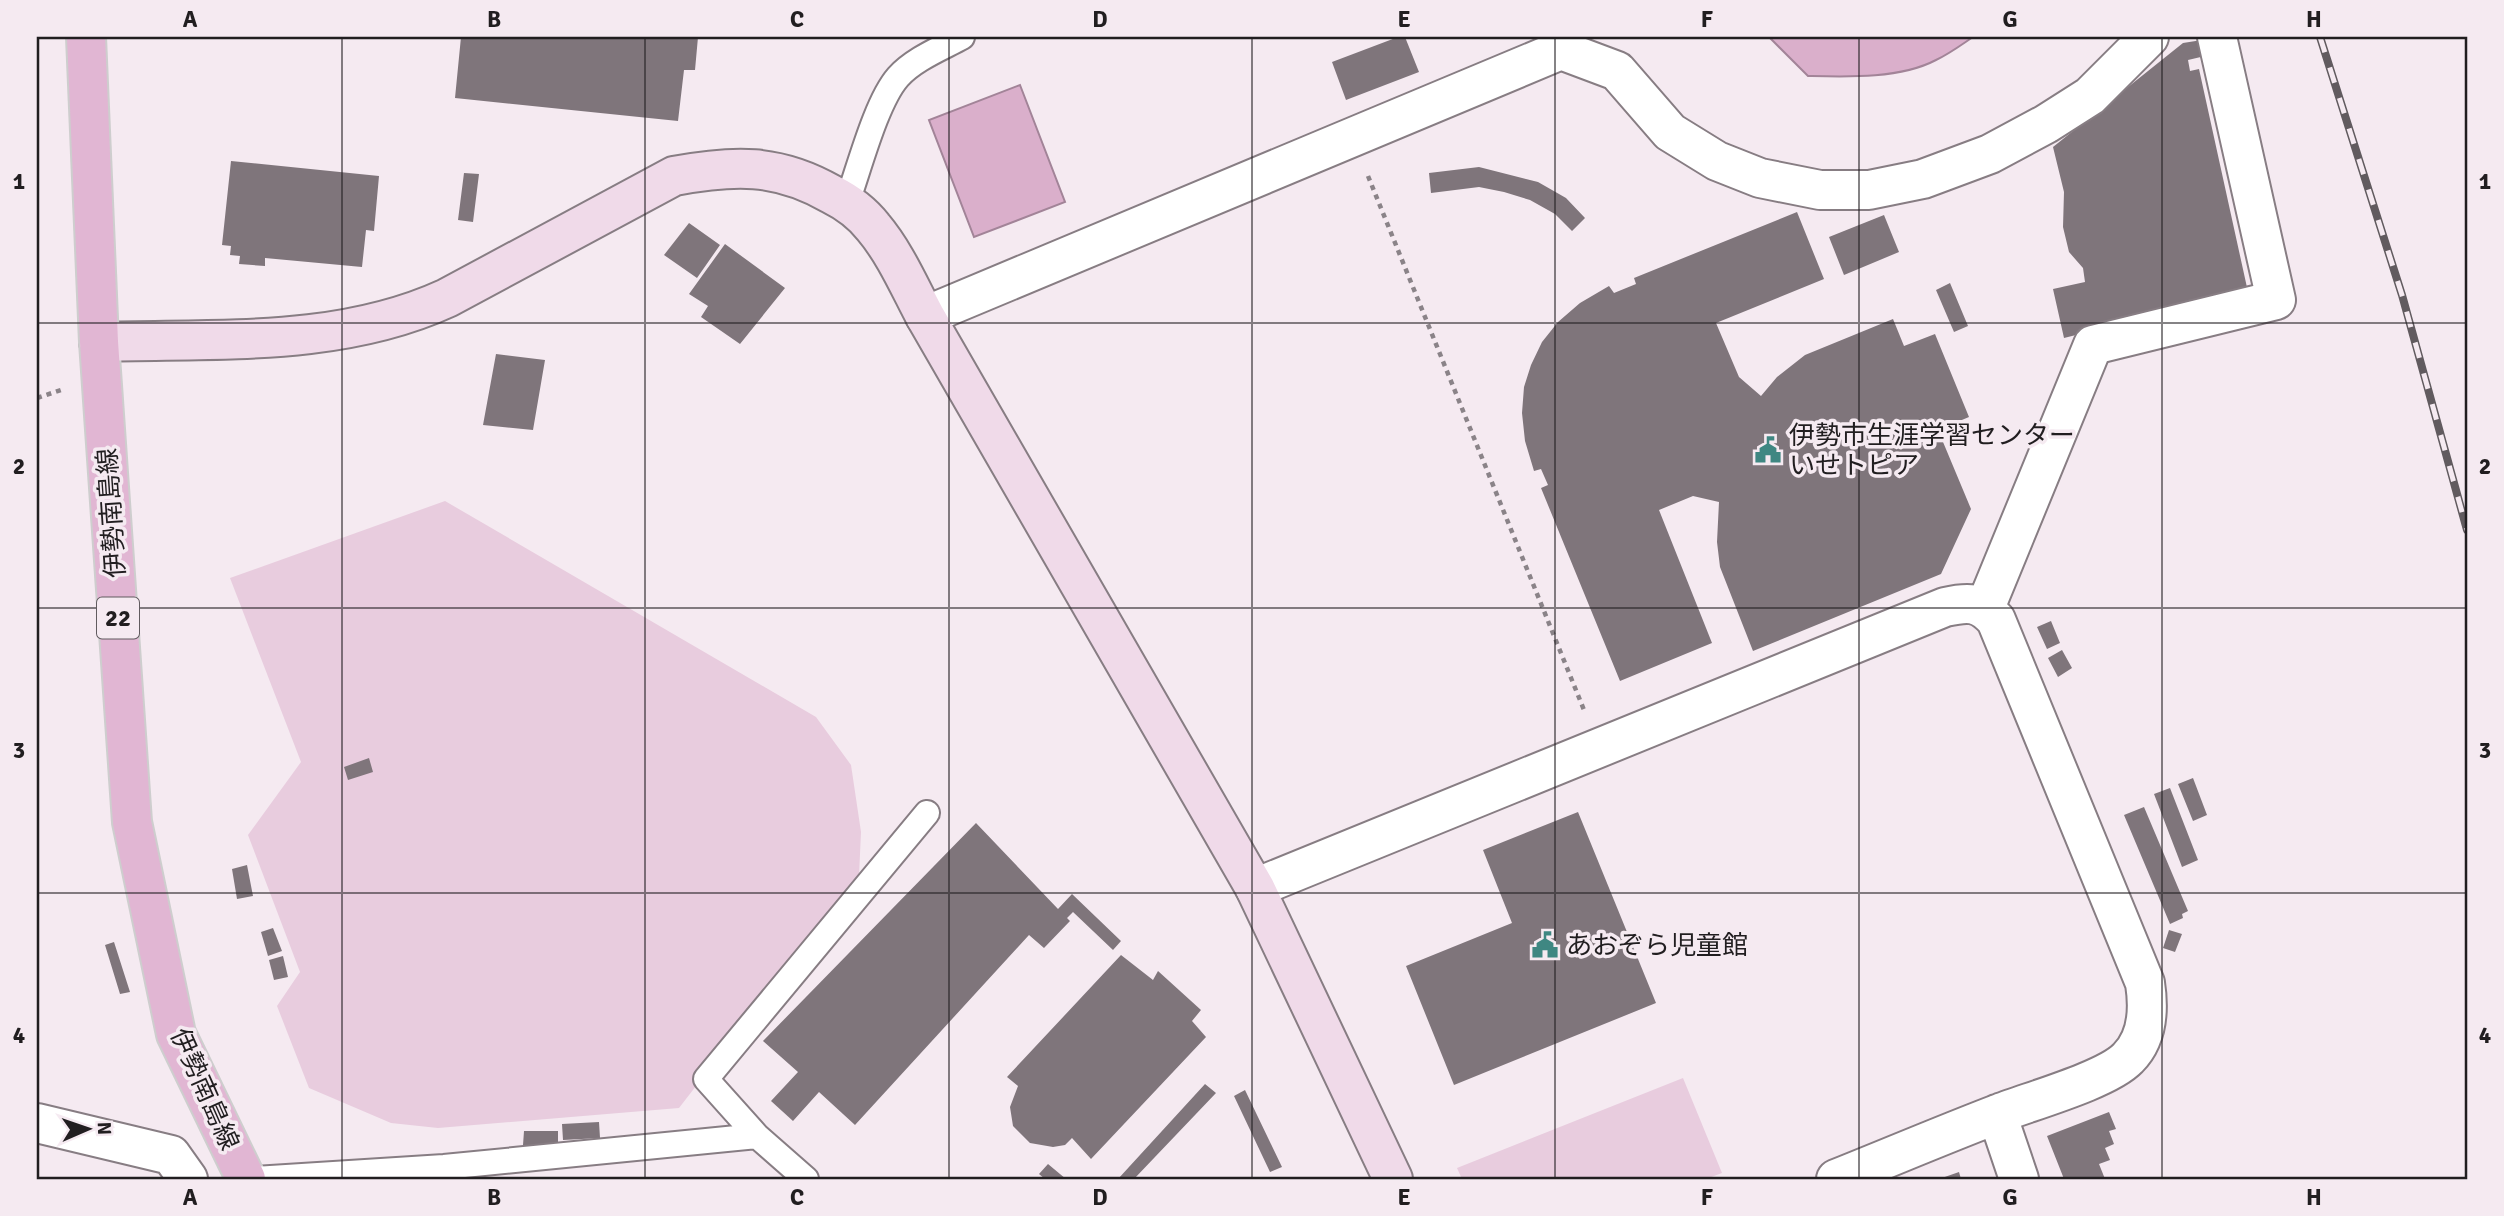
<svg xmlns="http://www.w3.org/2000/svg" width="2504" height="1216" font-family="Signika,'Noto Sans JP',sans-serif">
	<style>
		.green { fill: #e8ccde }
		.water { fill: #daafcb; stroke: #a28498; stroke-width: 2 }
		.building { fill: #7f757b }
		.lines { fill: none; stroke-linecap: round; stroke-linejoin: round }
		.lane-casing { stroke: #877d83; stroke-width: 28 }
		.street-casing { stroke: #877d83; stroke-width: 42 }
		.secondary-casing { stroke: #877d83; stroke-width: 42 }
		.primary-casing { stroke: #cecece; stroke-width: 42 }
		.path { stroke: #8a8388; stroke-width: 4.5; stroke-dasharray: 5 5; stroke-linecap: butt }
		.lane { stroke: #fff; stroke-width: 24 }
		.street { stroke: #fff; stroke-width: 38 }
		.secondary { stroke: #f0dae9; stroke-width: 38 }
		.primary { stroke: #e1b6d3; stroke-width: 38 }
		.rail-casing { stroke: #615b5f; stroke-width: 8 }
		.rail { stroke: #f5eaf1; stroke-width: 5; stroke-dasharray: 16; stroke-linecap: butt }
		.grid { fill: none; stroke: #211e20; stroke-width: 2; stroke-opacity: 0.55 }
		.labels { text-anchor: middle; stroke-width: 7; stroke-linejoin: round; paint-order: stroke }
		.shield { fill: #f5eaf1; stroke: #615b5f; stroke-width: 2 }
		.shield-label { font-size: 24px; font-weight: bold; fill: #211e20 }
		.poi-label { font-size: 26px; fill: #211e20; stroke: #f5eaf1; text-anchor: start }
		.street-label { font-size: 26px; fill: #211e20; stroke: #f5eaf1 }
		.neatline { fill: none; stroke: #211e20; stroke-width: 2.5 }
		.grid-label { font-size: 23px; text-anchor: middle; font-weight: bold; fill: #211e20 }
	</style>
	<rect width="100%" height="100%" fill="#f5eaf1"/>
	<path class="green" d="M 445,501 L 816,717 L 851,765 L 861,832 L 859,876 L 679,1108 L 438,1128 L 391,1123 L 309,1088 L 277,1006 L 300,972 L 248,835 L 301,762 L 230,578 Z
		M 1683,1078 L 1722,1173 L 1706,1179 L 1462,1179 L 1457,1168 Z"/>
	<path class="water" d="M 1769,37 L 1973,37 C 1961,45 1949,54 1936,60 C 1900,79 1847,77 1808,76 Z
		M 1020,85 L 1065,202 L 974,237 L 929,120 Z"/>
	<path class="building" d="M 461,37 L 698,37 L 695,70 L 684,70 L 678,121 L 455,98 Z
		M 1398,37 L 1405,37 L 1419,72 L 1346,100 L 1332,62 Z
		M 2202,40 L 2205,56 L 2188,60 L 2190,71 L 2199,69 L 2248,292 L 2064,338 L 2053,289 L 2085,282 L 2083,268 L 2069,252 L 2063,227 L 2064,192 L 2053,147 L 2183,43 Z
		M 231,161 L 379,176 L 374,231 L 366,230 L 362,267 L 265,258 L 265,266 L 239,264 L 240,256 L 230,255 L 231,246 L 222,245 Z
		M 1479,167 L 1538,182 L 1566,198 L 1585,218 L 1572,231 L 1555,214 L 1530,200 L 1504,192 L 1479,187 L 1431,193 L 1429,173 Z
		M 464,173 L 479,174 L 473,222 L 458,220 Z
		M 1797,212 L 1824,279 L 1716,323 L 1739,377 L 1761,396 L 1777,377 L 1805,355 L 1893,319 L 1904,346 L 1935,334 L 1969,417 L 1938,430 L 1971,509 L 1941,574 L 1753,651 L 1720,567 L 1717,542 L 1719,502 L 1693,496 L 1659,510 L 1712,643 L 1620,681 L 1541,488 L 1548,485 L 1541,469 L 1534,471 L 1525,441 L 1522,413 L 1524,387 L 1531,365 L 1542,342 L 1558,322 L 1580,303 L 1609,286 L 1614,293 L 1636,284 L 1634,278 Z
		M 1884,215 L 1899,252 L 1844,275 L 1829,237 Z
		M 689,223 L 720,245 L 697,278 L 664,255 Z
		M 725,244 L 785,288 L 740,344 L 701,317 L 708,306 L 689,294 Z
		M 1950,283 L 1968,326 L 1954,332 L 1936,290 Z
		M 496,354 L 545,360 L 533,430 L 483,425 Z
		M 2051,621 L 2060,643 L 2047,649 L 2037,627 Z
		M 2062,650 L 2072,668 L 2058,677 L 2048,658 Z
		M 369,758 L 373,772 L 348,780 L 344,767 Z
		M 2193,778 L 2207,815 L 2193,821 L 2178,784 Z
		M 2170,788 L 2198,860 L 2182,867 L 2154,794 Z
		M 2144,807 L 2188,911 L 2182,914 L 2183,918 L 2170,924 L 2124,815 Z
		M 1578,812 L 1656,1003 L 1454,1085 L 1406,966 L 1512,923 L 1483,850 Z
		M 976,823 L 1058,909 L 1072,894 L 1121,941 L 1113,950 L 1073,912 L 1067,918 L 1070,921 L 1044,948 L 1029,935 L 855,1125 L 819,1092 L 793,1121 L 771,1101 L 798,1072 L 763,1041 Z
		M 247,865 L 253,896 L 237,899 L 232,869 Z
		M 273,928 L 282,951 L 268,956 L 261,932 Z
		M 2169,930 L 2182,934 L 2175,952 L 2163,948 Z
		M 114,942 L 130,992 L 120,994 L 105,945 Z
		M 1121,955 L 1153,980 L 1158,971 L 1201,1010 L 1192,1021 L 1206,1037 L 1091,1159 L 1072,1138 L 1065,1145 L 1053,1147 L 1030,1143 L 1013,1126 L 1010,1107 L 1018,1086 L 1007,1077 Z
		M 283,956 L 288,977 L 274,980 L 269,960 Z
		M 1205,1084 L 1216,1093 L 1134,1179 L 1118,1179 Z
		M 1245,1090 L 1282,1167 L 1270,1172 L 1234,1096 Z
		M 2109,1112 L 2116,1129 L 2109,1131 L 2114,1144 L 2105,1148 L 2110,1160 L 2099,1164 L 2105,1179 L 2064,1179 L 2047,1136 Z
		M 599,1122 L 600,1138 L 563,1140 L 562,1124 Z
		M 524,1131 L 558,1131 L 558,1145 L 523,1145 Z
		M 1048,1164 L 1066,1179 L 1045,1179 L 1039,1174 Z
		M 1959,1172 L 1961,1179 L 1939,1179 Z"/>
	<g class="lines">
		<g class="lane-casing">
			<path id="lane" d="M 847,202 C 859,169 876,102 898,77 C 914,59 942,48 962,37
				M 757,1136 L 806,1179
				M 253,1179 L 444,1167 L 757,1136 L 706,1079 L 927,813"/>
		</g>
		<g class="street-casing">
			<path id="street" d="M 925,316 L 1561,50 L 1617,71 L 1670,132 L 1717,161 L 1760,178 L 1820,190 L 1869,190 L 1923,179 L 1990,154 L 2046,124 L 2090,96 L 2149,37
				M 1985,608 L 2093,345 L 2276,300 L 2217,37
				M 1255,888 L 1945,607 C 1968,602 1979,601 1996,620 L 2145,983 C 2149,1009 2148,1038 2128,1058 C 2107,1080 2031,1101 2000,1113 C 1945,1134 1891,1157 1836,1179
				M 1997,1114 L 2019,1179
				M 37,1123 L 171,1155 L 188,1179"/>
		</g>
		<g class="secondary-casing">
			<path id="secondary" d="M 99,342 C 216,338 338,348 447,298 L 674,176 C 733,165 777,163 831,194 C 847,202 862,213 873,227 C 895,253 909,286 925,316 L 1255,888 L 1393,1179"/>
		</g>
		<g class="primary-casing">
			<path id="primary" d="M 86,37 L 99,342 L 132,822 L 176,1034 L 246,1179"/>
		</g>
		<path class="path" d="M 1368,176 L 1584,710
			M 37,398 L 61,390"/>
		<use href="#lane" class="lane"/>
		<use href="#street" class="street"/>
		<use href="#secondary" class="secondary"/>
		<use href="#primary" class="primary"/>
		<g class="rail-casing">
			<path id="rail" d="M 2320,37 L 2402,295 L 2467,530"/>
		</g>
		<use href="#rail" class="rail"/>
	</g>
	<path class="grid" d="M 342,37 L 342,1179M 645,37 L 645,1179M 949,37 L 949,1179M 1252,37 L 1252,1179M 1555,37 L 1555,1179M 1859,37 L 1859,1179M 2162,37 L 2162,1179M 37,323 L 2467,323M 37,608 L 2467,608M 37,893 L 2467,893"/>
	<defs>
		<g id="civic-bare" transform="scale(2.1)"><path d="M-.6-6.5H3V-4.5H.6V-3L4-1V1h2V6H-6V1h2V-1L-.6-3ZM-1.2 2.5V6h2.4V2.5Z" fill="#3f8782" stroke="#f5eaf1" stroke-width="2.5" paint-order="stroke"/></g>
	</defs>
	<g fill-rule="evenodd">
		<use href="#civic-bare" x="1768" y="450"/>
		<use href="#civic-bare" x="1545" y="945"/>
	</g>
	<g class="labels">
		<rect class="shield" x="97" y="597.5" width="42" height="41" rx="5"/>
		<g class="shield-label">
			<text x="118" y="626">22</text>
		</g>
		<g class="poi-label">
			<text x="1789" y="444">伊勢市生涯学習センター<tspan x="1789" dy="30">いせトピア</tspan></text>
			<text x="1566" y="954">あおぞら児童館</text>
		</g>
		<g class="street-label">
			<text transform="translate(111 513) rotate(-94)" y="9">伊勢南島線</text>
			<text transform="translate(205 1089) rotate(66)" y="9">伊勢南島線</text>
		</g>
	</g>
	<rect width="2504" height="1216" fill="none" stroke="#f5eaf1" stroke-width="77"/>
	<g transform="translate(88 1129) rotate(88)" stroke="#f5eaf1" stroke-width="5" paint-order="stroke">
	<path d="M0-5L12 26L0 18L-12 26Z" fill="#211e20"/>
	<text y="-10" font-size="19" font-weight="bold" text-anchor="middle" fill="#211e20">N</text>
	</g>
	<rect x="38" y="38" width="2428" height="1140" class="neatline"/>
	<g class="grid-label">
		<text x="190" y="27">A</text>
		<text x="494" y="27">B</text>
		<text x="797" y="27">C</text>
		<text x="1100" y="27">D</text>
		<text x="1404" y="27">E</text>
		<text x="1707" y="27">F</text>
		<text x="2010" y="27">G</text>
		<text x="2314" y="27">H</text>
		<text x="19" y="189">1</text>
		<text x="2485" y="189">1</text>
		<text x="19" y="474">2</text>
		<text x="2485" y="474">2</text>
		<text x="19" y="758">3</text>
		<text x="2485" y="758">3</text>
		<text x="19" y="1043">4</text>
		<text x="2485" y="1043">4</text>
		<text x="190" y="1205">A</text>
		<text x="494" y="1205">B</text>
		<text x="797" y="1205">C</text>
		<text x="1100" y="1205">D</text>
		<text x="1404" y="1205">E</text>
		<text x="1707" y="1205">F</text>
		<text x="2010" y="1205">G</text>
		<text x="2314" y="1205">H</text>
	</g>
</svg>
